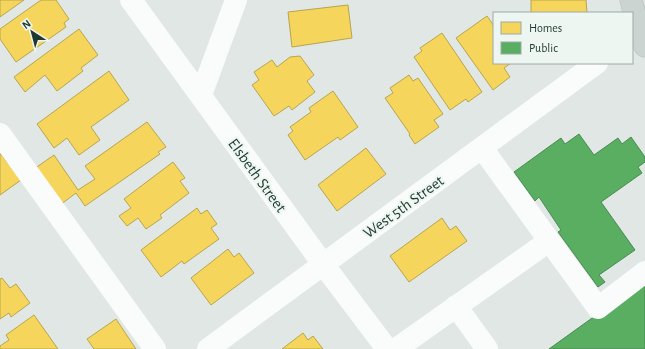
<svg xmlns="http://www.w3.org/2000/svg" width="645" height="349" font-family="'Alegreya Sans',sans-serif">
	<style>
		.homes { fill: #f6d55c; stroke: #b6a64f }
		.public { fill: #5aae61; stroke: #488b53 }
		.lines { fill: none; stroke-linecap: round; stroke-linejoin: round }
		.major-casing { stroke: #bac3c1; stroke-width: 23 }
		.minor { stroke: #fafbfb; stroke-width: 22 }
		.major { stroke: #ccd4d2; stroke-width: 22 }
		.tram { stroke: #c6c9c8; stroke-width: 1 }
		.labels { text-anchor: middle; stroke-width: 4; stroke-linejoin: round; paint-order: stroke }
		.street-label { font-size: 16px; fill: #1f3932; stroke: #eef6f2 }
	</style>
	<rect width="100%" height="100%" fill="#e0e7e4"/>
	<path class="homes" d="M 0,0 L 24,0 L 0,17 Z
		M 41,0 L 56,0 L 69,19 L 64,23 L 66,27 L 16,62 L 0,39 L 0,29 Z
		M 531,0 L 586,0 L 587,13 L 531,13 Z
		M 348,5 L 352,38 L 292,47 L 288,12 Z
		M 487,16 L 494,26 L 494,63 L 511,63 L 504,68 L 510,77 L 493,90 L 456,38 Z
		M 79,29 L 98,55 L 81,68 L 83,71 L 57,91 L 45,75 L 25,92 L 14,77 Z
		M 442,33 L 482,92 L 468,102 L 466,99 L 450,110 L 414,57 L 422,51 L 420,48 Z
		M 300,56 L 314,75 L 307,81 L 315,92 L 292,110 L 289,106 L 274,116 L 252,85 L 259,80 L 254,72 L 272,60 L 277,67 L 290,57 Z
		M 109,71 L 129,100 L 91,127 L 100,140 L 79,155 L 67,138 L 54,148 L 37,124 Z
		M 409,75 L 413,81 L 418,78 L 443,114 L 434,120 L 439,127 L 415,144 L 409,135 L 410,134 L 385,98 L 393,93 L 390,88 Z
		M 333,91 L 358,127 L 340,140 L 338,137 L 305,160 L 288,135 L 293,131 L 290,127 L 311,112 L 309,108 Z
		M 147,122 L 166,147 L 158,152 L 160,154 L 85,206 L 76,193 L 60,205 L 34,169 L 54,155 L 78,190 L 95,179 L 85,166 Z
		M 366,148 L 386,174 L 337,211 L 318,185 Z
		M 0,153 L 21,180 L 0,195 Z
		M 173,162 L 185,178 L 180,181 L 189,193 L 160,215 L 162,218 L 146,229 L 138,218 L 127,226 L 119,216 L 131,208 L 124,199 Z
		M 197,208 L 201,214 L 207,210 L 217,224 L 211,228 L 219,239 L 184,264 L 182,261 L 161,277 L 141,250 Z
		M 442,218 L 450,230 L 456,226 L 467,241 L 409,282 L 390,256 Z
		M 228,249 L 234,257 L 239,253 L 254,273 L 211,305 L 191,278 Z
		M 2,278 L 10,288 L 16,284 L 30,303 L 11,317 L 9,313 L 0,319 L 0,279 Z
		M 34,315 L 58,349 L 0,349 L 0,346 L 9,340 L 6,335 Z
		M 116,319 L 136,349 L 94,349 L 87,339 Z
		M 303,333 L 308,340 L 313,336 L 323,349 L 282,349 Z"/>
	<path class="public" d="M 579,134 L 594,155 L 618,138 L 622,144 L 631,137 L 645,157 L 645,162 L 638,167 L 642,173 L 601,202 L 635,250 L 599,275 L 605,282 L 598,287 L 558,232 L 561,230 L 539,197 L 535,201 L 514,172 L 561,138 L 565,144 Z
		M 645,280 L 645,349 L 549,349 Z"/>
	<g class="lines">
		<g class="major-casing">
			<path id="major" d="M 631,0 L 639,32 L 645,46"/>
		</g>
		<path class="minor" d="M 131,0 L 323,264 L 387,349
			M 201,95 L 236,0
			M 0,134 L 155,349
			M 482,148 L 598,308 L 645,272
			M 456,306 L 487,349
			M 208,349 L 597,63
			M 396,349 L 549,241"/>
		<use href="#major" class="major"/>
		<path class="tram" d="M 642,0 L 645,8"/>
	</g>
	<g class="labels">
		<g class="street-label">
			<text transform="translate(258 175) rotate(54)" y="6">Elsbeth Street</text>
			<text transform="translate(403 206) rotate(-36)" y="6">West 5th Street</text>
		</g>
	</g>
	<rect x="493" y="12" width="140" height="52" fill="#eef6f2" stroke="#9baaa5"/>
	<rect x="501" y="22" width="20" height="12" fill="#f6d55c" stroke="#9baaa5"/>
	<text x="529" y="32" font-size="12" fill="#1f3932">Homes</text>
	<rect x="501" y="42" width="20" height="12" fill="#5aae61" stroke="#9baaa5"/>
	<text x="529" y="52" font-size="12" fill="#1f3932">Public</text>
	<g transform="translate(32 32) rotate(324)" stroke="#eef6f2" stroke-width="3" paint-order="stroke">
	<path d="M0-3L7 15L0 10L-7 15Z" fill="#1f3932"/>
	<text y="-6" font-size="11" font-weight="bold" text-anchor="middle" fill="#1f3932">N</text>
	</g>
</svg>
